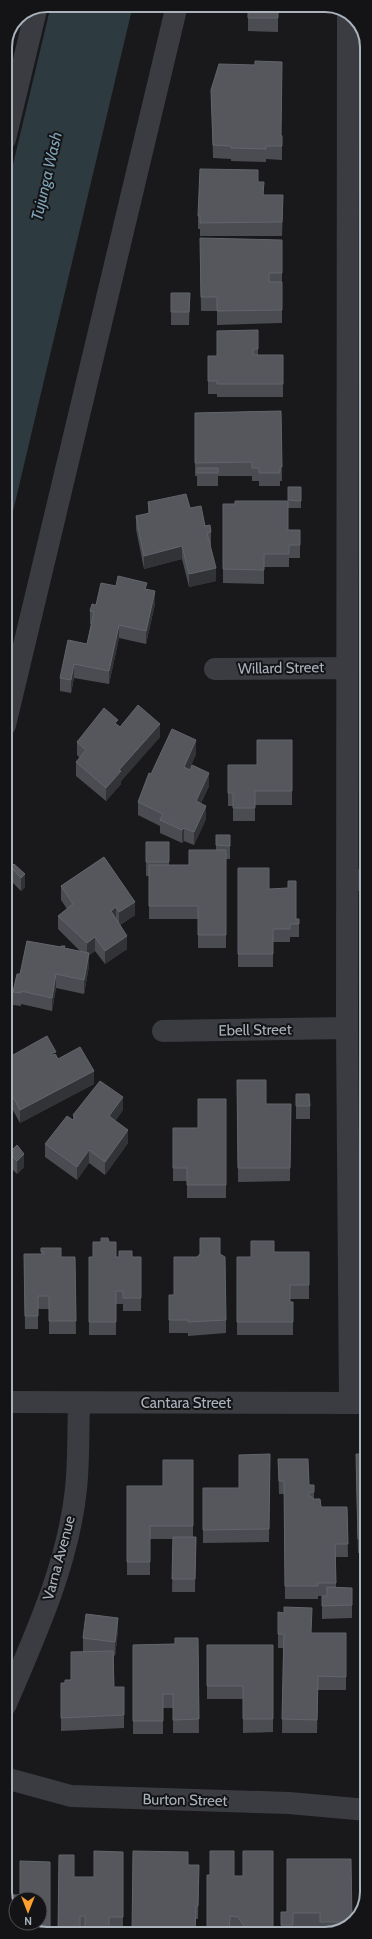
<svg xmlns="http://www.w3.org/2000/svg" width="372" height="1939" font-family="Cabin,sans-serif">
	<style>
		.water { fill: #2d3b41 }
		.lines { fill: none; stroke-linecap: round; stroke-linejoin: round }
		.minor { stroke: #3a3c41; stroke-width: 22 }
		.wall { fill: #4a4c51 }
		.shaded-wall { fill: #323337 }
		.building { fill: #55575d; stroke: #62656c }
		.labels { text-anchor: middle; stroke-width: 4; stroke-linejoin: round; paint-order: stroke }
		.street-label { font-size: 15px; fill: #aab2bc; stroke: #141417 }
		.water-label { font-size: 16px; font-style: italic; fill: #7fa5b9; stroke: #141417 }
		.rim { fill: none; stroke: #aab2bc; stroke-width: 2 }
	</style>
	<rect width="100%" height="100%" fill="#19191c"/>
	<path class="water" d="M 51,5 L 133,5 L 5,545 L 5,198 Z"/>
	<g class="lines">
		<path class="minor" d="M 348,14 L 347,1028 L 350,1403
			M 5,139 L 36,10
			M 215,669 L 347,668
			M 5,725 L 177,5
			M 347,880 L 367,880
			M 163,1031 L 347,1028
			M 5,1402 L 367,1403
			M 5,1706 C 35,1636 68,1565 76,1489 C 79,1460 78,1431 79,1403
			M 5,1778 L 71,1796 L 289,1803 L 367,1810"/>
	</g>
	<path class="wall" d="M 245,5 L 296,5 L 296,9 L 278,9 L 278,32 L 248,31 L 248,7 L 245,7 Z
		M 211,90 L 282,136 L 282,160 L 266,159 L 266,162 L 231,161 L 231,159 L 213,158 Z
		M 258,182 L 264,195 L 283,208 L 282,236 L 200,236 L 200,229 L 198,229 L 198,216 Z
		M 282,240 L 282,323 L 217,325 L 217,311 L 201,311 L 200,251 Z
		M 171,293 L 190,293 L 189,325 L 171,325 Z
		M 258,330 L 258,355 L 283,355 L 283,397 L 217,397 L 217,394 L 208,394 L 208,356 L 217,356 Z
		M 281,411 L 282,481 L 280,481 L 280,486 L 259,486 L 259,481 L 252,481 L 252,476 L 218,476 L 218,486 L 197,486 L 197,476 L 195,476 L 195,413 Z
		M 288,487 L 301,487 L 301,508 L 288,508 L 288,530 L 300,530 L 300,558 L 289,558 L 289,567 L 264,567 L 264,584 L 223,583 L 223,504 L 235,504 L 288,501 Z
		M 148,502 L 190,508 L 211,532 L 211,545 L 210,545 L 216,581 L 189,587 L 182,559 L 144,569 L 136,529 L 136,516 L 148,513 Z
		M 116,586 L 147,589 L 155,604 L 146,644 L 119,638 L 109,684 L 74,678 L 71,693 L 60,691 L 60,678 L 87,644 L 91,624 L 90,624 L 90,611 L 96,605 Z
		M 118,725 L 120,727 L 160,737 L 121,781 L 121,784 L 106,801 L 76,776 L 76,762 L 80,758 L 77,755 L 77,742 Z
		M 292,740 L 292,805 L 255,805 L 255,821 L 233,821 L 233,806 L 228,806 L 228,765 L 257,765 Z
		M 196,754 L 189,770 L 209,786 L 201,803 L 206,819 L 194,845 L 184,841 L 182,843 L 160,833 L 160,826 L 138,815 L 138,802 L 151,774 Z
		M 216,835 L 230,835 L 230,859 L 226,859 L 226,948 L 198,948 L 198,919 L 149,919 L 149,876 L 146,876 L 146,842 L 169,842 L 169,865 L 189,865 L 216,850 Z
		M 104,857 L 135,915 L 120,925 L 127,949 L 105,964 L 95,951 L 89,955 L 89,966 L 84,994 L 56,988 L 52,1011 L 21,1004 L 21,1006 L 13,1005 L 13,992 L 20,974 L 65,948 L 81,952 L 58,929 L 58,916 L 67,909 L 61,900 L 61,886 Z
		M 11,867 L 25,874 L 25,887 L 21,891 L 11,881 Z
		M 238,868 L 269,889 L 296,919 L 299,919 L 299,937 L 290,937 L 290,942 L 273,942 L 273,967 L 238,967 Z
		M 5,1051 L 13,1055 L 56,1054 L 58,1059 L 94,1084 L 20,1123 L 5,1096 Z
		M 237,1080 L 266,1104 L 291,1104 L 290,1181 L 238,1182 Z
		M 296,1094 L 310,1106 L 310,1119 L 296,1119 Z
		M 226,1099 L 226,1198 L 187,1198 L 187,1181 L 173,1181 L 173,1128 L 198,1128 Z
		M 123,1110 L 115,1121 L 128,1143 L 105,1175 L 89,1163 L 77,1180 L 45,1157 L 45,1144 L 73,1120 L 73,1115 Z
		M 9,1153 L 24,1167 L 17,1174 L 9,1166 Z
		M 109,1242 L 116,1257 L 141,1257 L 141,1311 L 123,1311 L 123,1304 L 116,1304 L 116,1335 L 89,1335 L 89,1257 L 93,1257 Z
		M 41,1248 L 61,1257 L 75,1257 L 76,1334 L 49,1334 L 49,1309 L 38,1309 L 38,1329 L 25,1329 L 24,1254 L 41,1254 Z
		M 274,1252 L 309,1252 L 309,1299 L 290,1299 L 290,1302 L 293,1302 L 293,1335 L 237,1335 L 237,1257 L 251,1257 Z
		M 197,1257 L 226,1320 L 226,1333 L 188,1336 L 188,1333 L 169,1333 L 169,1295 L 174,1295 Z
		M 5,1453 L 9,1453 L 9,1488 L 7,1488 L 7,1516 L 5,1516 Z
		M 270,1454 L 269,1542 L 203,1543 L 203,1488 L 239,1488 Z
		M 367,1454 L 367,1553 L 358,1553 L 356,1467 Z
		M 278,1459 L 309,1485 L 314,1485 L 314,1499 L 321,1507 L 347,1507 L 348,1557 L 336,1557 L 336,1588 L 352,1588 L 352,1618 L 322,1619 L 322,1596 L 318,1596 L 318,1599 L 285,1599 L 284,1494 L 279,1494 Z
		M 193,1460 L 193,1537 L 196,1537 L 195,1592 L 172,1592 L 173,1539 L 150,1539 L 150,1575 L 127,1575 L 127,1486 L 163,1486 Z
		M 362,1628 L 367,1628 L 367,1698 L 362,1698 Z
		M 118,1631 L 115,1656 L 114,1655 L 114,1687 L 124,1687 L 124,1728 L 61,1731 L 61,1683 L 65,1683 L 65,1680 L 71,1680 L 83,1651 L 83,1638 Z
		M 312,1633 L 346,1633 L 346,1690 L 318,1690 L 317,1733 L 282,1733 L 283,1648 L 278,1648 L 278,1634 Z
		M 198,1638 L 199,1733 L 173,1733 L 173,1708 L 163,1708 L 163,1734 L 133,1734 L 133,1645 L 175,1644 Z
		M 207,1645 L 273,1645 L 273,1732 L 243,1733 L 243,1699 L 207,1699 Z
		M 123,1852 L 123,1930 L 109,1930 L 109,1934 L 85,1934 L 85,1929 L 80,1929 L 80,1934 L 58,1934 L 59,1855 L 74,1877 L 94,1877 Z
		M 287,1859 L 352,1922 L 331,1934 L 320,1934 L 320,1926 L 293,1926 L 293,1934 L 281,1934 L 281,1912 L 287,1912 Z
		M 188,1865 L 199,1865 L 198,1919 L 196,1919 Z
		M 207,1875 L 234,1876 L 273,1934 L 240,1934 L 238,1930 L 230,1930 L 230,1934 L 207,1934 Z"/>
	<path class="shaded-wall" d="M 182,546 L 182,559 L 144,569 L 144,556 Z
		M 216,568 L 216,581 L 189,587 L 189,574 Z
		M 155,591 L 155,604 L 146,644 L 146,631 Z
		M 119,625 L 119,638 L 109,684 L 109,671 Z
		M 74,664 L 74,678 L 71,693 L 71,680 Z
		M 160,724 L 160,737 L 121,781 L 121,784 L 106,801 L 106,788 L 119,770 Z
		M 196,740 L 196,754 L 184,780 L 184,767 Z
		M 209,773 L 209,786 L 196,814 L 196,801 Z
		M 206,806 L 206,819 L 194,845 L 194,832 Z
		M 184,828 L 184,841 L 182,843 L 182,830 Z
		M 25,874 L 25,887 L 21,891 L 21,878 Z
		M 135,902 L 135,915 L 119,925 L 119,912 Z
		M 116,907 L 116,920 L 111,911 Z
		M 127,936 L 127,949 L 105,964 L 105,951 Z
		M 95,937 L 95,951 L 89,955 L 89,966 L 84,994 L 84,980 L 87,956 L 87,943 Z
		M 56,974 L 56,988 L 52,1011 L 52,998 Z
		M 94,1071 L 94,1084 L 20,1123 L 20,1110 Z
		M 123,1097 L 123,1110 L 109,1130 L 109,1116 Z
		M 128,1130 L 128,1143 L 105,1175 L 105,1162 Z
		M 89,1150 L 89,1163 L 77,1180 L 77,1167 Z
		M 24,1154 L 24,1167 L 17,1174 L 17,1161 Z
		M 11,1168 L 11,1181 L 5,1185 L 5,1172 Z
		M 118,1618 L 118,1631 L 115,1656 L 115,1642 Z"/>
	<path class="building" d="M 248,5 L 278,5 L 278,18 L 248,18 Z
		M 255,61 L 282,62 L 281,135 L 282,136 L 282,146 L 266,146 L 266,149 L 231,148 L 231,146 L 213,145 L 211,90 L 219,64 L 255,65 Z
		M 200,169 L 258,170 L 258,182 L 264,182 L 263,195 L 283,195 L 282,222 L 200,223 L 200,216 L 198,216 Z
		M 200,238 L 282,240 L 282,273 L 269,273 L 269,282 L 282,282 L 282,310 L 217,311 L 217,297 L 201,297 Z
		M 171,293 L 190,293 L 189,312 L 171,312 Z
		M 258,330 L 258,349 L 253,349 L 253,355 L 283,355 L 283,384 L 217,384 L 217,381 L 208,381 L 208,356 L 217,356 L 217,331 Z
		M 281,411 L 282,467 L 280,467 L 280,473 L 259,473 L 259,468 L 252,468 L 252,462 L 195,463 L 195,413 Z
		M 197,468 L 218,468 L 218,473 L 197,473 Z
		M 288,487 L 301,487 L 301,501 L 288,500 Z
		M 186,494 L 190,508 L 201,506 L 205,526 L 210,525 L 211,532 L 207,533 L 216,568 L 189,574 L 182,546 L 144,556 L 136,516 L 150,513 L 148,502 Z
		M 235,501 L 288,501 L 288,530 L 300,530 L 300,545 L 289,545 L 289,554 L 264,554 L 264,570 L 223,569 L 223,504 L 235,504 Z
		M 118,576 L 147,583 L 145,589 L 155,591 L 146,631 L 119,625 L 109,671 L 74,664 L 71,680 L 60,678 L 68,640 L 87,644 L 94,612 L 90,611 L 92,604 L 96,605 L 101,583 L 116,586 Z
		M 138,705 L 160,724 L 119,770 L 121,771 L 106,788 L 76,762 L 86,750 L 77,742 L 104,708 L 118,720 L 115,723 L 120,727 Z
		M 172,729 L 196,740 L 184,767 L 190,770 L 192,765 L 209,773 L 196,801 L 206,806 L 194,832 L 184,828 L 182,830 L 160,820 L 163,814 L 138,802 L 149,773 L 151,774 Z
		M 257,740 L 292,740 L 292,791 L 255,791 L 255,808 L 233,808 L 233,793 L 228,793 L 228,765 L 257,765 Z
		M 216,835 L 230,835 L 230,846 L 216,845 Z
		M 146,842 L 169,842 L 169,862 L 146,862 Z
		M 189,850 L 226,850 L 226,935 L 198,935 L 198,906 L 149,906 L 149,865 L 189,865 Z
		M 104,857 L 135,902 L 119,912 L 116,907 L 111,911 L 127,936 L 105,951 L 95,937 L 87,943 L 58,916 L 73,904 L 61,886 Z
		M 14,864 L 25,874 L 21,878 L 11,867 Z
		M 238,868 L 269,868 L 269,889 L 288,888 L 288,881 L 296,881 L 296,919 L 299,919 L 299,924 L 290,924 L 290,929 L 273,929 L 273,954 L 238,954 Z
		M 27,941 L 61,947 L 61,946 L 65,946 L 64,948 L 89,953 L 84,980 L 56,974 L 52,998 L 21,991 L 21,993 L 13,992 L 17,974 L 20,974 Z
		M 47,1036 L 56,1052 L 50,1054 L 51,1056 L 55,1054 L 58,1059 L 80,1047 L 94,1071 L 20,1110 L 5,1082 L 5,1051 L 10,1049 L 13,1055 Z
		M 237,1080 L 266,1080 L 266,1104 L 291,1104 L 290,1168 L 238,1168 Z
		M 100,1081 L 123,1097 L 109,1116 L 128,1130 L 105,1162 L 89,1150 L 77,1167 L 45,1144 L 67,1116 L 73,1120 L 75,1117 L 73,1115 Z
		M 296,1094 L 309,1094 L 310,1106 L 296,1106 Z
		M 198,1099 L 226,1099 L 226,1185 L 187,1185 L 187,1168 L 173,1168 L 173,1128 L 198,1128 Z
		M 17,1145 L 24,1154 L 17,1161 L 9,1153 Z
		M 5,1161 L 11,1168 L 5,1172 Z
		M 101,1238 L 108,1238 L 109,1242 L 116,1242 L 116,1257 L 119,1257 L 119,1251 L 132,1251 L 132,1257 L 141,1257 L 141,1298 L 123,1298 L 123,1291 L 116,1291 L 116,1322 L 89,1322 L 89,1257 L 93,1257 L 93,1242 L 101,1242 Z
		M 200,1238 L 220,1238 L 220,1254 L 225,1257 L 226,1320 L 188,1322 L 188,1320 L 169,1320 L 169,1295 L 174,1295 L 174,1257 L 197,1257 L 200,1254 Z
		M 251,1241 L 274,1241 L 274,1252 L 309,1252 L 309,1285 L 290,1285 L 290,1302 L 293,1302 L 293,1322 L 237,1322 L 237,1257 L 251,1257 Z
		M 41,1248 L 61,1248 L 61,1257 L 75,1257 L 76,1321 L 49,1321 L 49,1296 L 38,1296 L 38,1316 L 25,1316 L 24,1254 L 44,1254 L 44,1252 L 41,1252 Z
		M 5,1453 L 9,1453 L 9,1475 L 7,1475 L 7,1502 L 5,1502 Z
		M 270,1454 L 269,1529 L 203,1530 L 203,1488 L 239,1488 L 239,1455 Z
		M 356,1454 L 367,1454 L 367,1539 L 358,1539 Z
		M 278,1459 L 308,1459 L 309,1485 L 314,1485 L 314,1492 L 309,1492 L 309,1497 L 312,1497 L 312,1499 L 320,1499 L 321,1507 L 347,1507 L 348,1544 L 335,1544 L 336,1583 L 318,1583 L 318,1586 L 285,1586 L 284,1481 L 279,1481 Z
		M 163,1460 L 193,1460 L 193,1526 L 150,1526 L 150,1562 L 127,1562 L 127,1486 L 163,1486 Z
		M 173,1537 L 196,1537 L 195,1579 L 172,1579 Z
		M 327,1587 L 352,1588 L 352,1605 L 322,1606 L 322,1596 L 327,1596 Z
		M 284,1607 L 312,1608 L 311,1633 L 346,1633 L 346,1677 L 318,1676 L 317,1720 L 282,1719 L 284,1634 L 278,1634 L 278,1612 L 284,1613 Z
		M 86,1614 L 118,1618 L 115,1642 L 83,1638 Z
		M 362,1628 L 367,1628 L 367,1684 L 362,1685 Z
		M 175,1638 L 198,1638 L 199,1719 L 173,1720 L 173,1694 L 163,1694 L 163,1721 L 133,1721 L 133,1645 L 175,1644 Z
		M 207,1645 L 273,1645 L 273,1719 L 243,1719 L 243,1686 L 207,1686 Z
		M 113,1651 L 114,1687 L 124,1687 L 124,1715 L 61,1718 L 61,1683 L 65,1683 L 65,1680 L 71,1680 L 71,1652 Z
		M 94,1851 L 123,1852 L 123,1917 L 109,1917 L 109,1930 L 85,1930 L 85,1916 L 80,1916 L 80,1933 L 58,1933 L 59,1855 L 74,1855 L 74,1877 L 94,1877 Z
		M 133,1851 L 188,1852 L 188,1865 L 199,1865 L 198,1906 L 196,1906 L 195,1934 L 132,1934 Z
		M 210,1851 L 234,1851 L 234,1876 L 243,1876 L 243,1851 L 273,1851 L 273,1934 L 249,1934 L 238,1917 L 230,1916 L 229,1934 L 207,1933 L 207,1875 L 210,1875 Z
		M 287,1859 L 351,1859 L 352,1922 L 320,1922 L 320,1913 L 293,1913 L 293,1925 L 281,1925 L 281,1912 L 287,1912 Z
		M 20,1861 L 50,1862 L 50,1934 L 42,1934 L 20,1923 L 40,1923 L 40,1899 L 16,1899 L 16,1919 L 5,1898 L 5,1895 L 20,1895 Z
		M 361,1863 L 367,1863 L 367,1892 L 361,1908 Z"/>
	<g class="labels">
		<g class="street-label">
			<text transform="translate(281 668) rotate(-1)" y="5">Willard Street</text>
			<text transform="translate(255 1030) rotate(-1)" y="5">Ebell Street</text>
			<text x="186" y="1408">Cantara Street</text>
			<text transform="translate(59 1558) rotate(-75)" y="5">Varna Avenue</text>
			<text transform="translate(185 1800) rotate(1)" y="5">Burton Street</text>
		</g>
		<g class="water-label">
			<text transform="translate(46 176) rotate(-77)" y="6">Tujunga Wash</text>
		</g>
	</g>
	<path d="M0 0H372V1939H0ZM47 12H325A35 35 0 0 1 360 47V1892A35 35 0 0 1 325 1927H47A35 35 0 0 1 12 1892V47A35 35 0 0 1 47 12Z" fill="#141417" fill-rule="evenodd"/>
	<path class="rim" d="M47 12H325A35 35 0 0 1 360 47V1892A35 35 0 0 1 325 1927H47A35 35 0 0 1 12 1892V47A35 35 0 0 1 47 12Z"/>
	<g transform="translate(28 1911) rotate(180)"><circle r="19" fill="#141417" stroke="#505359"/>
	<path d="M0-3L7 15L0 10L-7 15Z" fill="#ffa02e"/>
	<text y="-6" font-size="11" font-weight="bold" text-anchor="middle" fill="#aab2bc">N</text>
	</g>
</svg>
